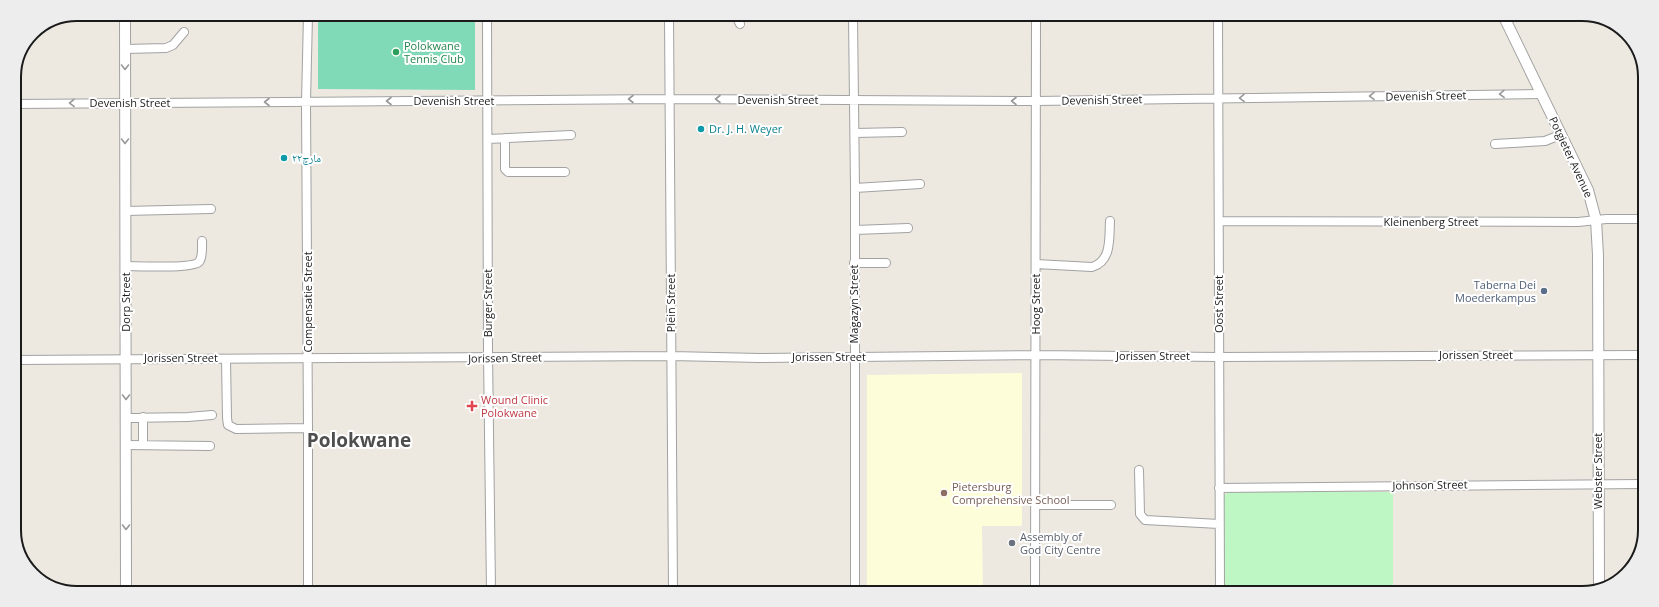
<svg xmlns="http://www.w3.org/2000/svg" width="1659" height="607" font-family="'Open Sans','Noto Naskh Arabic',sans-serif">
	<style>
		.education { fill: #fefdd9 }
		.park { fill: #bef7c3 }
		.pitch { fill: #81dab7 }
		.lines { fill: none; stroke-linecap: round; stroke-linejoin: round }
		.minor-casing { stroke: #a2a2a2; stroke-width: 10 }
		.tertiary-casing { stroke: #a2a2a2; stroke-width: 12 }
		.minor { stroke: #fff; stroke-width: 8 }
		.tertiary { stroke: #fff; stroke-width: 10 }
		.oneway { stroke: #989898 }
		.leisure-dot { fill: #2e9e5b; stroke: #fff; stroke-width: 1.5 }
		.culture-dot { fill: #0f9aa8; stroke: #fff; stroke-width: 1.5 }
		.service-dot { fill: #5c6f8a; stroke: #fff; stroke-width: 1.5 }
		.health-dot { fill: #e0444e; stroke: #fff; stroke-width: 1.5 }
		.education-dot { fill: #8d6e63; stroke: #fff; stroke-width: 1.5 }
		.worship-dot { fill: #6b7280; stroke: #fff; stroke-width: 1.5 }
		.labels { text-anchor: middle; stroke-width: 4; stroke-linejoin: round; paint-order: stroke }
		.leisure-label { font-size: 11px; fill: #27864d; stroke: #fff; text-anchor: start }
		.street-label { font-size: 11px; fill: #1b1b1b; stroke: #fff }
		.culture-label { font-size: 11px; fill: #0d838f; stroke: #fff; text-anchor: start }
		.service-label { font-size: 11px; fill: #4e5e75; stroke: #fff; text-anchor: end }
		.health-label { font-size: 11px; fill: #be3a42; stroke: #fff; text-anchor: start }
		.education-label { font-size: 11px; fill: #785e54; stroke: #fff; text-anchor: start }
		.worship-label { font-size: 11px; fill: #5b616d; stroke: #fff; text-anchor: start }
		.town-label { font-size: 19px; font-weight: bold; fill: #4e4e4e; stroke: #fff }
		.rim { fill: none; stroke: #1b1b1b; stroke-width: 2 }
	</style>
	<rect width="100%" height="100%" fill="#ede9e1"/>
	<path class="education" d="M 1022,373 L 1022,526 L 982,526 L 983,592 L 867,591 L 867,375 Z"/>
	<path class="park" d="M 1229,492 L 1393,492 L 1393,593 L 1222,592 L 1223,496 Z"/>
	<path class="pitch" d="M 318,15 L 475,15 L 475,90 L 318,89 Z"/>
	<g class="lines">
		<g class="minor-casing">
			<path id="minor" d="M 487,15 L 488,352 L 491,591
				M 669,15 L 673,591
				M 734,15 L 737,18 L 740,24
				M 853,16 L 855,188 L 855,591
				M 1218,17 L 1220,592
				M 125,49 L 166,48 L 173,45 L 184,32
				M 14,104 L 670,99 L 1036,101 L 1541,94
				M 855,133 L 902,132
				M 505,138 L 505,169 L 508,172 L 565,172
				M 488,139 L 571,135
				M 1495,144 L 1545,141 L 1560,135
				M 855,188 L 920,184
				M 125,211 L 211,209
				M 1219,221 L 1578,222 L 1606,219 L 1644,219
				M 855,230 L 908,228
				M 854,263 L 886,263
				M 1036,264 L 1092,267 C 1112,261 1109,238 1110,221
				M 125,266 C 137,266 192,269 199,262 C 203,257 202,247 202,241
				M 226,359 L 227,418 L 228,425 L 236,429 L 308,428
				M 14,360 L 672,356 L 759,358 L 1036,355 L 1218,357 L 1643,355
				M 126,418 L 188,417 L 212,415
				M 126,445 L 210,446
				M 143,445 L 143,417
				M 1139,470 L 1140,514 L 1145,520 L 1219,524
				M 1219,488 L 1642,484
				M 1036,505 L 1111,505
				M 308,590 L 308,428 L 306,102 L 308,15
				M 1035,592 L 1036,16"/>
		</g>
		<g class="tertiary-casing">
			<path id="tertiary" d="M 125,14 L 126,590
				M 1504,17 L 1588,190 L 1596,220 L 1598,255 L 1599,587"/>
		</g>
		<use href="#minor" class="minor"/>
		<use href="#tertiary" class="tertiary"/>
	</g>
	<defs><path id="oneway-chevron" d="M-2-3.5L2.5 0L-2 3.5" fill="none" stroke-width="1.6" stroke-linecap="round" stroke-linejoin="round"/></defs>
	<g class="oneway">
		<use href="#oneway-chevron" transform="translate(125 67) rotate(90)"/>
		<use href="#oneway-chevron" transform="translate(1502 94) rotate(179)"/>
		<use href="#oneway-chevron" transform="translate(1372 96) rotate(179)"/>
		<use href="#oneway-chevron" transform="translate(1242 98) rotate(179)"/>
		<use href="#oneway-chevron" transform="translate(631 99) rotate(180)"/>
		<use href="#oneway-chevron" transform="translate(718 99) rotate(-180)"/>
		<use href="#oneway-chevron" transform="translate(389 101) rotate(180)"/>
		<use href="#oneway-chevron" transform="translate(1014 101) rotate(-180)"/>
		<use href="#oneway-chevron" transform="translate(267 102) rotate(180)"/>
		<use href="#oneway-chevron" transform="translate(72 103) rotate(179)"/>
		<use href="#oneway-chevron" transform="translate(125 141) rotate(90)"/>
		<use href="#oneway-chevron" transform="translate(126 397) rotate(90)"/>
		<use href="#oneway-chevron" transform="translate(126 527) rotate(90)"/>
	</g>
	<circle class="leisure-dot" cx="396" cy="52" r="4"/>
	<g class="culture-dot">
		<circle cx="701" cy="129" r="4"/>
		<circle cx="284" cy="158" r="4"/>
	</g>
	<circle class="service-dot" cx="1544" cy="291" r="4"/>
	<path class="health-dot" d="M470 400h4v4h4v4h-4v4h-4v-4h-4v-4h4z"/>
	<circle class="education-dot" cx="944" cy="493" r="4"/>
	<circle class="worship-dot" cx="1012" cy="543" r="4"/>
	<g class="labels">
		<g class="leisure-label">
			<text x="404" y="50">Polokwane<tspan x="404" dy="13">Tennis Club</tspan></text>
		</g>
		<g class="street-label">
			<text transform="translate(1426 96) rotate(-1)" y="4">Devenish Street</text>
			<text x="778" y="104">Devenish Street</text>
			<text transform="translate(1102 100) rotate(-1)" y="4">Devenish Street</text>
			<text x="454" y="105">Devenish Street</text>
			<text x="130" y="107">Devenish Street</text>
			<text transform="translate(1571 157) rotate(65)" y="4">Potgieter Avenue</text>
			<text x="1431" y="226">Kleinenberg Street</text>
			<text transform="translate(126 302) rotate(-90)" y="4">Dorp Street</text>
			<text transform="translate(308 302) rotate(-90)" y="4">Compensatie Street</text>
			<text transform="translate(488 303) rotate(-90)" y="4">Burger Street</text>
			<text transform="translate(671 303) rotate(-90)" y="4">Plein Street</text>
			<text transform="translate(854 304) rotate(-90)" y="4">Magazyn Street</text>
			<text transform="translate(1036 304) rotate(-90)" y="4">Hoog Street</text>
			<text transform="translate(1219 304) rotate(-90)" y="4">Oost Street</text>
			<text x="1476" y="359">Jorissen Street</text>
			<text x="1153" y="360">Jorissen Street</text>
			<text x="829" y="361">Jorissen Street</text>
			<text x="181" y="362">Jorissen Street</text>
			<text transform="translate(505 358) rotate(-1)" y="4">Jorissen Street</text>
			<text transform="translate(1598 471) rotate(-90)" y="4">Webster Street</text>
			<text transform="translate(1430 485) rotate(-1)" y="4">Johnson Street</text>
		</g>
		<g class="culture-label">
			<text x="709" y="133">Dr. J. H. Weyer</text>
			<text x="292" y="162">۲۲مارچ</text>
		</g>
		<g class="service-label">
			<text x="1536" y="289">Taberna Dei<tspan x="1536" dy="13">Moederkampus</tspan></text>
		</g>
		<g class="health-label">
			<text x="481" y="404">Wound Clinic<tspan x="481" dy="13">Polokwane</tspan></text>
		</g>
		<g class="education-label">
			<text x="952" y="491">Pietersburg<tspan x="952" dy="13">Comprehensive School</tspan></text>
		</g>
		<g class="worship-label">
			<text x="1020" y="541">Assembly of<tspan x="1020" dy="13">God City Centre</tspan></text>
		</g>
		<g class="town-label">
			<text x="359" y="447">Polokwane</text>
		</g>
	</g>
	<path d="M0 0H1659V607H0ZM77 21H1582A56 56 0 0 1 1638 77V530A56 56 0 0 1 1582 586H77A56 56 0 0 1 21 530V77A56 56 0 0 1 77 21Z" fill="#ededed" fill-rule="evenodd"/>
	<path class="rim" d="M77 21H1582A56 56 0 0 1 1638 77V530A56 56 0 0 1 1582 586H77A56 56 0 0 1 21 530V77A56 56 0 0 1 77 21Z"/>
</svg>
